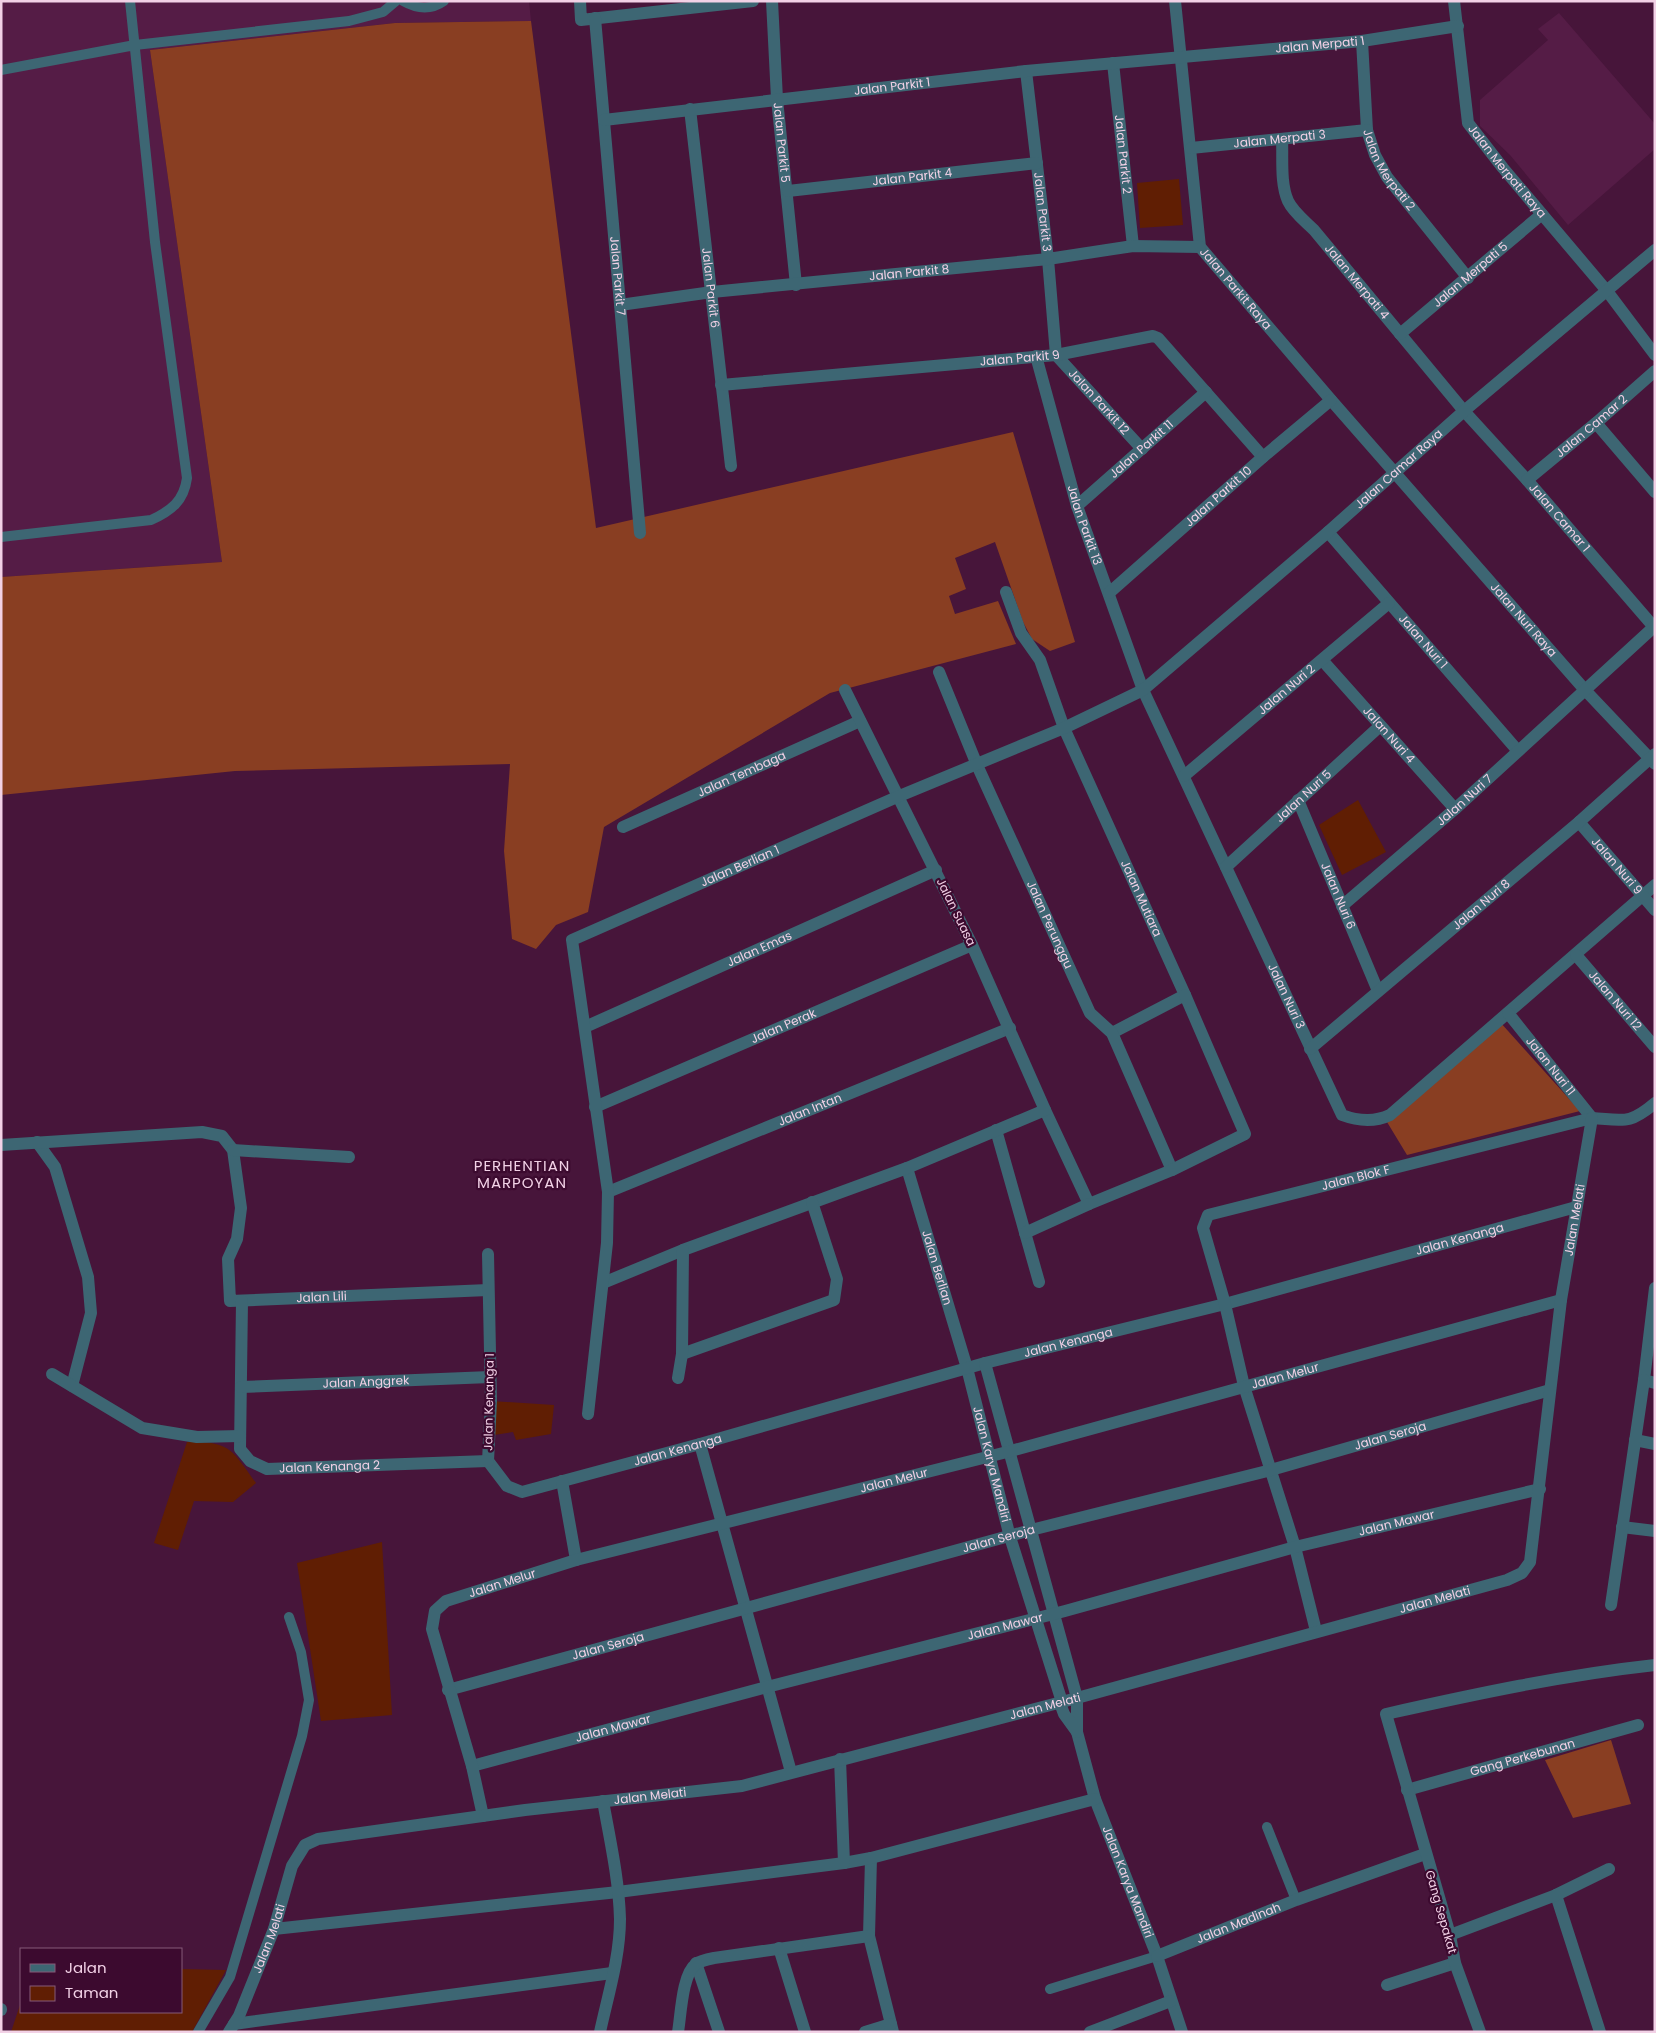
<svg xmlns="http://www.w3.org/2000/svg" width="1656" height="2033" font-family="Poppins,sans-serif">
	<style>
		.built { fill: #551c46 }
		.green { fill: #601e03 }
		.forest { fill: #893e22 }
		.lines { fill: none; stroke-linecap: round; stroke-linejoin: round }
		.lane { stroke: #3d6673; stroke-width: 10 }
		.street { stroke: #3d6673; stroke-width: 12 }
		.labels { text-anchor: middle; stroke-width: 4.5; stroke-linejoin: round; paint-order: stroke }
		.street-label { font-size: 12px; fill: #f2d1e6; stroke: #3c0a2f }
		.quarter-label { font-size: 15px; letter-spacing: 1px; fill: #f2d1e6; stroke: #3c0a2f }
	</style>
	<rect width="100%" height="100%" fill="#47153a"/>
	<path class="built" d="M 1,1 L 529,1 L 531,21 L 395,23 L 150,50 L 222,562 L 1,577 Z
		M 1559,13 L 1655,124 L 1655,149 L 1568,225 L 1510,155 L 1480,126 L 1480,100 L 1548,40 L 1538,29 Z"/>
	<path class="green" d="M 1179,179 L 1183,225 L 1140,228 L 1137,183 Z
		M 1358,800 L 1386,852 L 1342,875 L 1319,825 Z
		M 491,1401 L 554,1405 L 551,1434 L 516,1440 L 513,1432 L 488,1436 Z
		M 187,1442 C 231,1441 232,1450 256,1483 L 233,1502 L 194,1501 L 178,1550 L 154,1543 Z
		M 382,1542 L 392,1715 L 321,1721 L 297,1563 Z
		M 181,1969 L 226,1970 L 192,2032 L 11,2032 L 21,2002 L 21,2012 L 181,2012 Z"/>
	<path class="forest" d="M 531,21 L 596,528 L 1013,432 L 1075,642 L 1050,651 L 1032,639 L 1023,622 L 995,542 L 955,558 L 966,589 L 949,596 L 955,614 L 998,601 L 1016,644 L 830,693 L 604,827 L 588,912 L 556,925 L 536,949 L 512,939 L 504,851 L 510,764 L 235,771 L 1,795 L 1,577 L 222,562 L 150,50 L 395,23 Z
		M 1500,1022 L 1580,1111 L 1407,1155 L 1387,1122 Z
		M 1611,1740 L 1631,1804 L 1573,1818 L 1545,1760 Z"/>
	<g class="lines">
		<path class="lane" d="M 403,1 C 417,9 430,11 444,1
			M 1,70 L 135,45 L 349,21 L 383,12 L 396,1
			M 1,537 L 151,520 C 171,511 184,501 187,478 L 155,242 L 130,1
			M 1267,1827 L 1296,1900
			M 1050,1989 L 1157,1956
			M 198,2032 L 230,1977 L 302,1736 L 309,1700 L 301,1652 L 289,1617"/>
		<g class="street">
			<path d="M 580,1 L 581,20 L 753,1"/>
			<path id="s1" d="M 772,1 L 777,99 L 796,285"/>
			<path id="s2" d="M 1175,1 L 1200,247 L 1331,400 L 1585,690 L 1655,764"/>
			<path id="s3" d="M 1454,1 L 1468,123 L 1503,168 L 1607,291 L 1655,355"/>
			<path id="s4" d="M 595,18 L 640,533"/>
			<path id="s5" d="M 1362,41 L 1367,130 L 1375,155 L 1387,177 L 1468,278"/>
			<path id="s6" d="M 1113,63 L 1133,246"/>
			<path id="s7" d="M 1026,71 L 1048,259 L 1056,355 L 1142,449"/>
			<path id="s8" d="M 690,109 L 731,466"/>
			<path id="s9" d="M 604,120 L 1026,71 L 1362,41 L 1458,26"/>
			<path id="s10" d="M 1282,139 C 1283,158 1280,183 1288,201 C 1293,212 1305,221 1314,230 L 1464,411 L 1527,480 L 1654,627"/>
			<path id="s11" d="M 1191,148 L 1367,130"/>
			<path id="s12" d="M 788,191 L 1037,163"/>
			<path id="s13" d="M 620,305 L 712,292 L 1048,259 L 1133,246 L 1200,247"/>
			<path id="s14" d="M 1400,334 L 1542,214"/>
			<path id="s15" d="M 1036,356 L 1077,506 L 1143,690 L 1342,1115 C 1358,1121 1375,1122 1390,1115 L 1655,885"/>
			<path id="s16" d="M 721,385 L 1056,355 L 1153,336 L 1158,338 L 1263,457"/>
			<path d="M 1596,423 L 1655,492"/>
			<path id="s17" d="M 1527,480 L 1596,423 L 1655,371"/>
			<path id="s18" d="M 1077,506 L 1206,392"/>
			<path id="s19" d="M 1328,532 L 1518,751"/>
			<path id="s20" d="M 1006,592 L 1021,633 L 1040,660 L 1064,728 L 1185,995 L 1112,1033"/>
			<path id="s21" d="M 1109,593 L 1263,457 L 1331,400"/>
			<path id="s22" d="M 1323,661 L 1455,809"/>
			<path id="s23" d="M 939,672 L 977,765 L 1090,1013 L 1112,1033 L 1172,1170"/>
			<path id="s24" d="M 1184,776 L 1389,603"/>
			<path id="s25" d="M 1298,800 L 1378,991"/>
			<path id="s26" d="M 1579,822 L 1655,910"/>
			<path id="s27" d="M 623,827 L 860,721"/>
			<path id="s28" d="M 1226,867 L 1380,726"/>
			<path id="s29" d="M 1342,906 L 1455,809 L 1655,626"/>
			<path id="s30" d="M 1576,955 L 1655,1047"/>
			<path id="s31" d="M 1508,1013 L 1592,1118"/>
			<path id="s32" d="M 585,1027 L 936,870"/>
			<path id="s33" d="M 1310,1049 L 1579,822 L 1655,754"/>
			<path id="s34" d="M 595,1107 L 972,945"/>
			<path d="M 1045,1110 L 1089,1204 L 1172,1170 L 1245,1134 L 1185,995"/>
			<path d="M 996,1130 L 1039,1282"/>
			<path d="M 37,1142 L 55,1167 L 88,1277 L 91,1313 L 72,1386"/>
			<path id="s35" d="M 1,1145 L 202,1132 L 222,1136 L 233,1150 L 241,1208 L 237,1239 L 228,1259 L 230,1301 L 488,1290"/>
			<path d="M 233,1150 L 349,1157"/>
			<path id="s36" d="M 907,1168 L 967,1368 L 1010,1537 L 1062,1702"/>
			<path id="s37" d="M 608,1192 L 1010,1028"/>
			<path d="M 1025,1233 L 1089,1204"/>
			<path id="s38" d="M 488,1254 L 491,1401 L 488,1461 L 507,1486 L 522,1492 L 700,1444 L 985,1363 L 1225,1304 L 1576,1207"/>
			<path d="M 603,1283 L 683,1250 L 907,1168 L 1045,1110 L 972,945 L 845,690"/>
			<path d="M 1655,1288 L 1644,1380 L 1655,1383"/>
			<path id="s39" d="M 242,1301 L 240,1449 L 250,1461 L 267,1469 L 488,1461"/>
			<path d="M 682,1354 L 834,1300 L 837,1279 L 812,1202"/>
			<path id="s40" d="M 985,1363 L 1077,1698 L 1077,1732 L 1095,1799 L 1157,1956 L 1182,2032"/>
			<path d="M 52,1374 L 142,1428 L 197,1437 L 240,1436"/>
			<path d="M 678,1378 L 682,1354 L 683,1250"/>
			<path id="s41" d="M 241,1387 L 490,1377"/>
			<path id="s42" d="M 588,1414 L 607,1243 L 608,1192 L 572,940 L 897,797 L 1064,728 L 1143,690 L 1328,532 L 1464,411 L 1655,250"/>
			<path d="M 1635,1440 L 1655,1444"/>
			<path d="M 700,1444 L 791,1772"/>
			<path d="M 562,1481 L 576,1560"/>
			<path d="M 1622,1527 L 1655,1531"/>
			<path d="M 1611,1605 L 1644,1380"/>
			<path id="s43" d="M 1316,1631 L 1295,1547 L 1244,1386 L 1225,1304 L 1203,1228 L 1208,1215 L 1592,1118 C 1624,1120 1629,1125 1655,1103"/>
			<path id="s44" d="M 448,1690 L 1031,1530 L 1271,1470 L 1550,1390"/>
			<path d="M 1060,1703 L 1064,1714 L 1077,1732"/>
			<path id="s45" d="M 472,1766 L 767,1687 L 1065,1611 L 1295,1547 L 1540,1489"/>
			<path id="s46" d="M 1407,1790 L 1638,1725"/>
			<path id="s47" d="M 483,1816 L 472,1766 L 432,1629 L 435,1611 L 446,1601 L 576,1560 L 1011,1451 L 1561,1300"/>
			<path d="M 871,1858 L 869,1936 L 893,2032"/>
			<path d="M 844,1863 L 871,1858 L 1095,1799"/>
			<path d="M 1556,1895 L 1600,2032"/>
			<path d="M 274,1929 L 618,1892 L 844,1863 L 840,1759"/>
			<path d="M 1450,1935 L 1556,1895 L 1609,1869"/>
			<path d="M 779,1948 L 805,2032"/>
			<path id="s48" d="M 1157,1956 L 1296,1900 L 1425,1854"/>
			<path d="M 696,1963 L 719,2032"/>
			<path d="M 1387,1985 L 1455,1963"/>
			<path d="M 1,2009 L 1,2010"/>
			<path d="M 234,2024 L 612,1973"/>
			<path id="s49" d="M 229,2032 L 239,2016 L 274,1929 L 292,1866 L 305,1845 L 318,1839 L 525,1810 L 742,1786 L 1077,1698 L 1507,1580 L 1522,1573 L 1530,1562 L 1561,1300 L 1592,1118"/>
			<path d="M 600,2032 C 608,1995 620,1957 620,1919 C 619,1880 610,1840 603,1801"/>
			<path d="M 678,2032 C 681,2015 682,1974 696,1964 C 700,1961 709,1959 714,1958 L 869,1936"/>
			<path d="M 865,2032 L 891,2024"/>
			<path d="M 1090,2032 L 1171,2001"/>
			<path d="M 1480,2032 L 1455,1963 L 1450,1935 L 1386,1714 C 1475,1694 1564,1675 1655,1665"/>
		</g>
	</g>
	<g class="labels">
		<g class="street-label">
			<text dy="4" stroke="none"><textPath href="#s9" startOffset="720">Jalan Merpati 1</textPath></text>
			<text dy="4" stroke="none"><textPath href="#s9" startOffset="290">Jalan Parkit 1</textPath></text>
			<text dy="4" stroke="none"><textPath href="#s11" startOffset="89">Jalan Merpati 3</textPath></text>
			<text dy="4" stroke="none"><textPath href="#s1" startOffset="142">Jalan Parkit 5</textPath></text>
			<text dy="4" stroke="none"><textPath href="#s6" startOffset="92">Jalan Parkit 2</textPath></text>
			<text dy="4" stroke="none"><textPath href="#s5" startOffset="135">Jalan Merpati 2</textPath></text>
			<text dy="4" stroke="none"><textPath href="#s3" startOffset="185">Jalan Merpati Raya</textPath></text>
			<text dy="4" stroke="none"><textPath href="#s12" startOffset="125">Jalan Parkit 4</textPath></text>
			<text dy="4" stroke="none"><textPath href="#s7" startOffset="142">Jalan Parkit 3</textPath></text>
			<text dy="4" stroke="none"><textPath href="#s13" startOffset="291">Jalan Parkit 8</textPath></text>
			<text dy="4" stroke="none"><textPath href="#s14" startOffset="92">Jalan Merpati 5</textPath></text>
			<text dy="4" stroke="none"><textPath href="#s4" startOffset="259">Jalan Parkit 7</textPath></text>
			<text dy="4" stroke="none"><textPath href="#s10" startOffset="169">Jalan Merpati 4</textPath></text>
			<text dy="4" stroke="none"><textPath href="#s8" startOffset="180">Jalan Parkit 6</textPath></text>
			<text dy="4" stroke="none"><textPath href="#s2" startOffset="302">Jalan Parkit Raya</textPath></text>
			<text dy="4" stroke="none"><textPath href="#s16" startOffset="300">Jalan Parkit 9</textPath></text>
			<text dy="4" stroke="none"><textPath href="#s7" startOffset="349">Jalan Parkit 12</textPath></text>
			<text dy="4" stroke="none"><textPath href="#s17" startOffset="84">Jalan Camar 2</textPath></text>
			<text dy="4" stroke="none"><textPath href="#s18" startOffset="86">Jalan Parkit 11</textPath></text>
			<text dy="4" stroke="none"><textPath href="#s42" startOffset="1439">Jalan Camar Raya</textPath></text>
			<text dy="4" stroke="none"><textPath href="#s21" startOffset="146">Jalan Parkit 10</textPath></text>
			<text dy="4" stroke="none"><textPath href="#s10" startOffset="480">Jalan Camar 1</textPath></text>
			<text dy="4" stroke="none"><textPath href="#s15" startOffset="176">Jalan Parkit 13</textPath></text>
			<text dy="4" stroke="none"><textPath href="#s2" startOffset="741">Jalan Nuri Raya</textPath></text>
			<text dy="4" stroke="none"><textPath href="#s19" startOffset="145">Jalan Nuri 1</textPath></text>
			<text dy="4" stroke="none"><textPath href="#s24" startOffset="134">Jalan Nuri 2</textPath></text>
			<text dy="4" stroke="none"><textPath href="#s22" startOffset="99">Jalan Nuri 4</textPath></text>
			<text dy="4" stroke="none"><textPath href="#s27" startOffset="130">Jalan Tembaga</textPath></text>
			<text dy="4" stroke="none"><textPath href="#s28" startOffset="105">Jalan Nuri 5</textPath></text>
			<text dy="4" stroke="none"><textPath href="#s29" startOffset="162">Jalan Nuri 7</textPath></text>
			<text dy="4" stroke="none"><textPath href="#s42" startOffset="661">Jalan Berlian 1</textPath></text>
			<text dy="4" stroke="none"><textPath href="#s26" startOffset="58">Jalan Nuri 9</textPath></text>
			<text dy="4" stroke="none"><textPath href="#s25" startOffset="104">Jalan Nuri 6</textPath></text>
			<text dy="4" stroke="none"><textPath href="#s20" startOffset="336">Jalan Mutiara</textPath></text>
			<text dy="4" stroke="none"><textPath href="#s33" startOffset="224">Jalan Nuri 8</textPath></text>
			<text transform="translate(956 912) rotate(64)" y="4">Jalan Suasa</text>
			<text dy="4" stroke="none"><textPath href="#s23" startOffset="276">Jalan Perunggu</textPath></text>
			<text dy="4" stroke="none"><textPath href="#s32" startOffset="191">Jalan Emas</textPath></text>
			<text dy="4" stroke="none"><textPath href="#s15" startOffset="689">Jalan Nuri 3</textPath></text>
			<text dy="4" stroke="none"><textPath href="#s30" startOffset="60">Jalan Nuri 12</textPath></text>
			<text dy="4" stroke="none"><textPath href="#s34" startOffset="205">Jalan Perak</textPath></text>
			<text dy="4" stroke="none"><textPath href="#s31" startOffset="68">Jalan Nuri 11</textPath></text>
			<text dy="4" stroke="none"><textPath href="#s37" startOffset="218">Jalan Intan</textPath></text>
			<text dy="4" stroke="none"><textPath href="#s43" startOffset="585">Jalan Blok F</textPath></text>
			<text dy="4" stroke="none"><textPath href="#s49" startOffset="1812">Jalan Melati</textPath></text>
			<text dy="4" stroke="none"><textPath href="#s38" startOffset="1226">Jalan Kenanga</textPath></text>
			<text dy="4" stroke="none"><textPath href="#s36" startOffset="104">Jalan Berlian</textPath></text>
			<text dy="4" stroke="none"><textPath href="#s35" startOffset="485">Jalan Lili</textPath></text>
			<text dy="4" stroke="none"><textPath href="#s38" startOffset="821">Jalan Kenanga</textPath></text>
			<text dy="4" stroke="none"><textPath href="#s47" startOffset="1096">Jalan Melur</textPath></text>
			<text dy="4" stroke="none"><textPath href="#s41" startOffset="125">Jalan Anggrek</textPath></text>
			<text transform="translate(489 1402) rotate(-89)" y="4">Jalan Kenanga 1</text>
			<text dy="4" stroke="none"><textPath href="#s44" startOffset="976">Jalan Seroja</textPath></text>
			<text dy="4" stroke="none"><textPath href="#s38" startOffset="416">Jalan Kenanga</textPath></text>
			<text dy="4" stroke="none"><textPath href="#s36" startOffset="308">Jalan Karya Mandiri</textPath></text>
			<text dy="4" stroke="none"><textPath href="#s39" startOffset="245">Jalan Kenanga 2</textPath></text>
			<text dy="4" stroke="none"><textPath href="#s47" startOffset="691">Jalan Melur</textPath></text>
			<text dy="4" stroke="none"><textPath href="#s45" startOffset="956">Jalan Mawar</textPath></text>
			<text dy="4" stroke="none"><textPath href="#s44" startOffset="571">Jalan Seroja</textPath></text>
			<text dy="4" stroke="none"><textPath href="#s47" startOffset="286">Jalan Melur</textPath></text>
			<text dy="4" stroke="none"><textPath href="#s49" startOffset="1362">Jalan Melati</textPath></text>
			<text dy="4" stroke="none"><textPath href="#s45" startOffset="551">Jalan Mawar</textPath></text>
			<text dy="4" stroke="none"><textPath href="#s44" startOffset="166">Jalan Seroja</textPath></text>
			<text dy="4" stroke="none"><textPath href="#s49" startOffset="958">Jalan Melati</textPath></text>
			<text dy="4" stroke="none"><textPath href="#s45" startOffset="146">Jalan Mawar</textPath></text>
			<text dy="4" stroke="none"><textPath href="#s46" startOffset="120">Gang Perkebunan</textPath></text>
			<text dy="4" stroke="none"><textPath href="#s49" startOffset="552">Jalan Melati</textPath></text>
			<text dy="4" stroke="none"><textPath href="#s40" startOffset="540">Jalan Karya Mandiri</textPath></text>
			<text transform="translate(1441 1912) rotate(74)" y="4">Gang Sepakat</text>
			<text dy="4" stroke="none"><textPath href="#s48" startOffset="88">Jalan Madinah</textPath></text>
			<text dy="4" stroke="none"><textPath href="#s49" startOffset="102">Jalan Melati</textPath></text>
		</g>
		<g class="quarter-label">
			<text x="522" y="1171">PERHENTIAN<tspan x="522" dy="17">MARPOYAN</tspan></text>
		</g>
	</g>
	<rect width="1656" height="2033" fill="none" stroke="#f2d1e6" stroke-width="5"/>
	<rect x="20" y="1948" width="162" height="65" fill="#3c0a2f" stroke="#855a78"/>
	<rect x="30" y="1964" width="25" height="8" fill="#3d6673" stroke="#855a78"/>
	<text x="65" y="1973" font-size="15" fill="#f2d1e6">Jalan</text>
	<rect x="30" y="1986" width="25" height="15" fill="#601e03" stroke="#855a78"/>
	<text x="65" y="1998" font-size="15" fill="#f2d1e6">Taman</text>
</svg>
